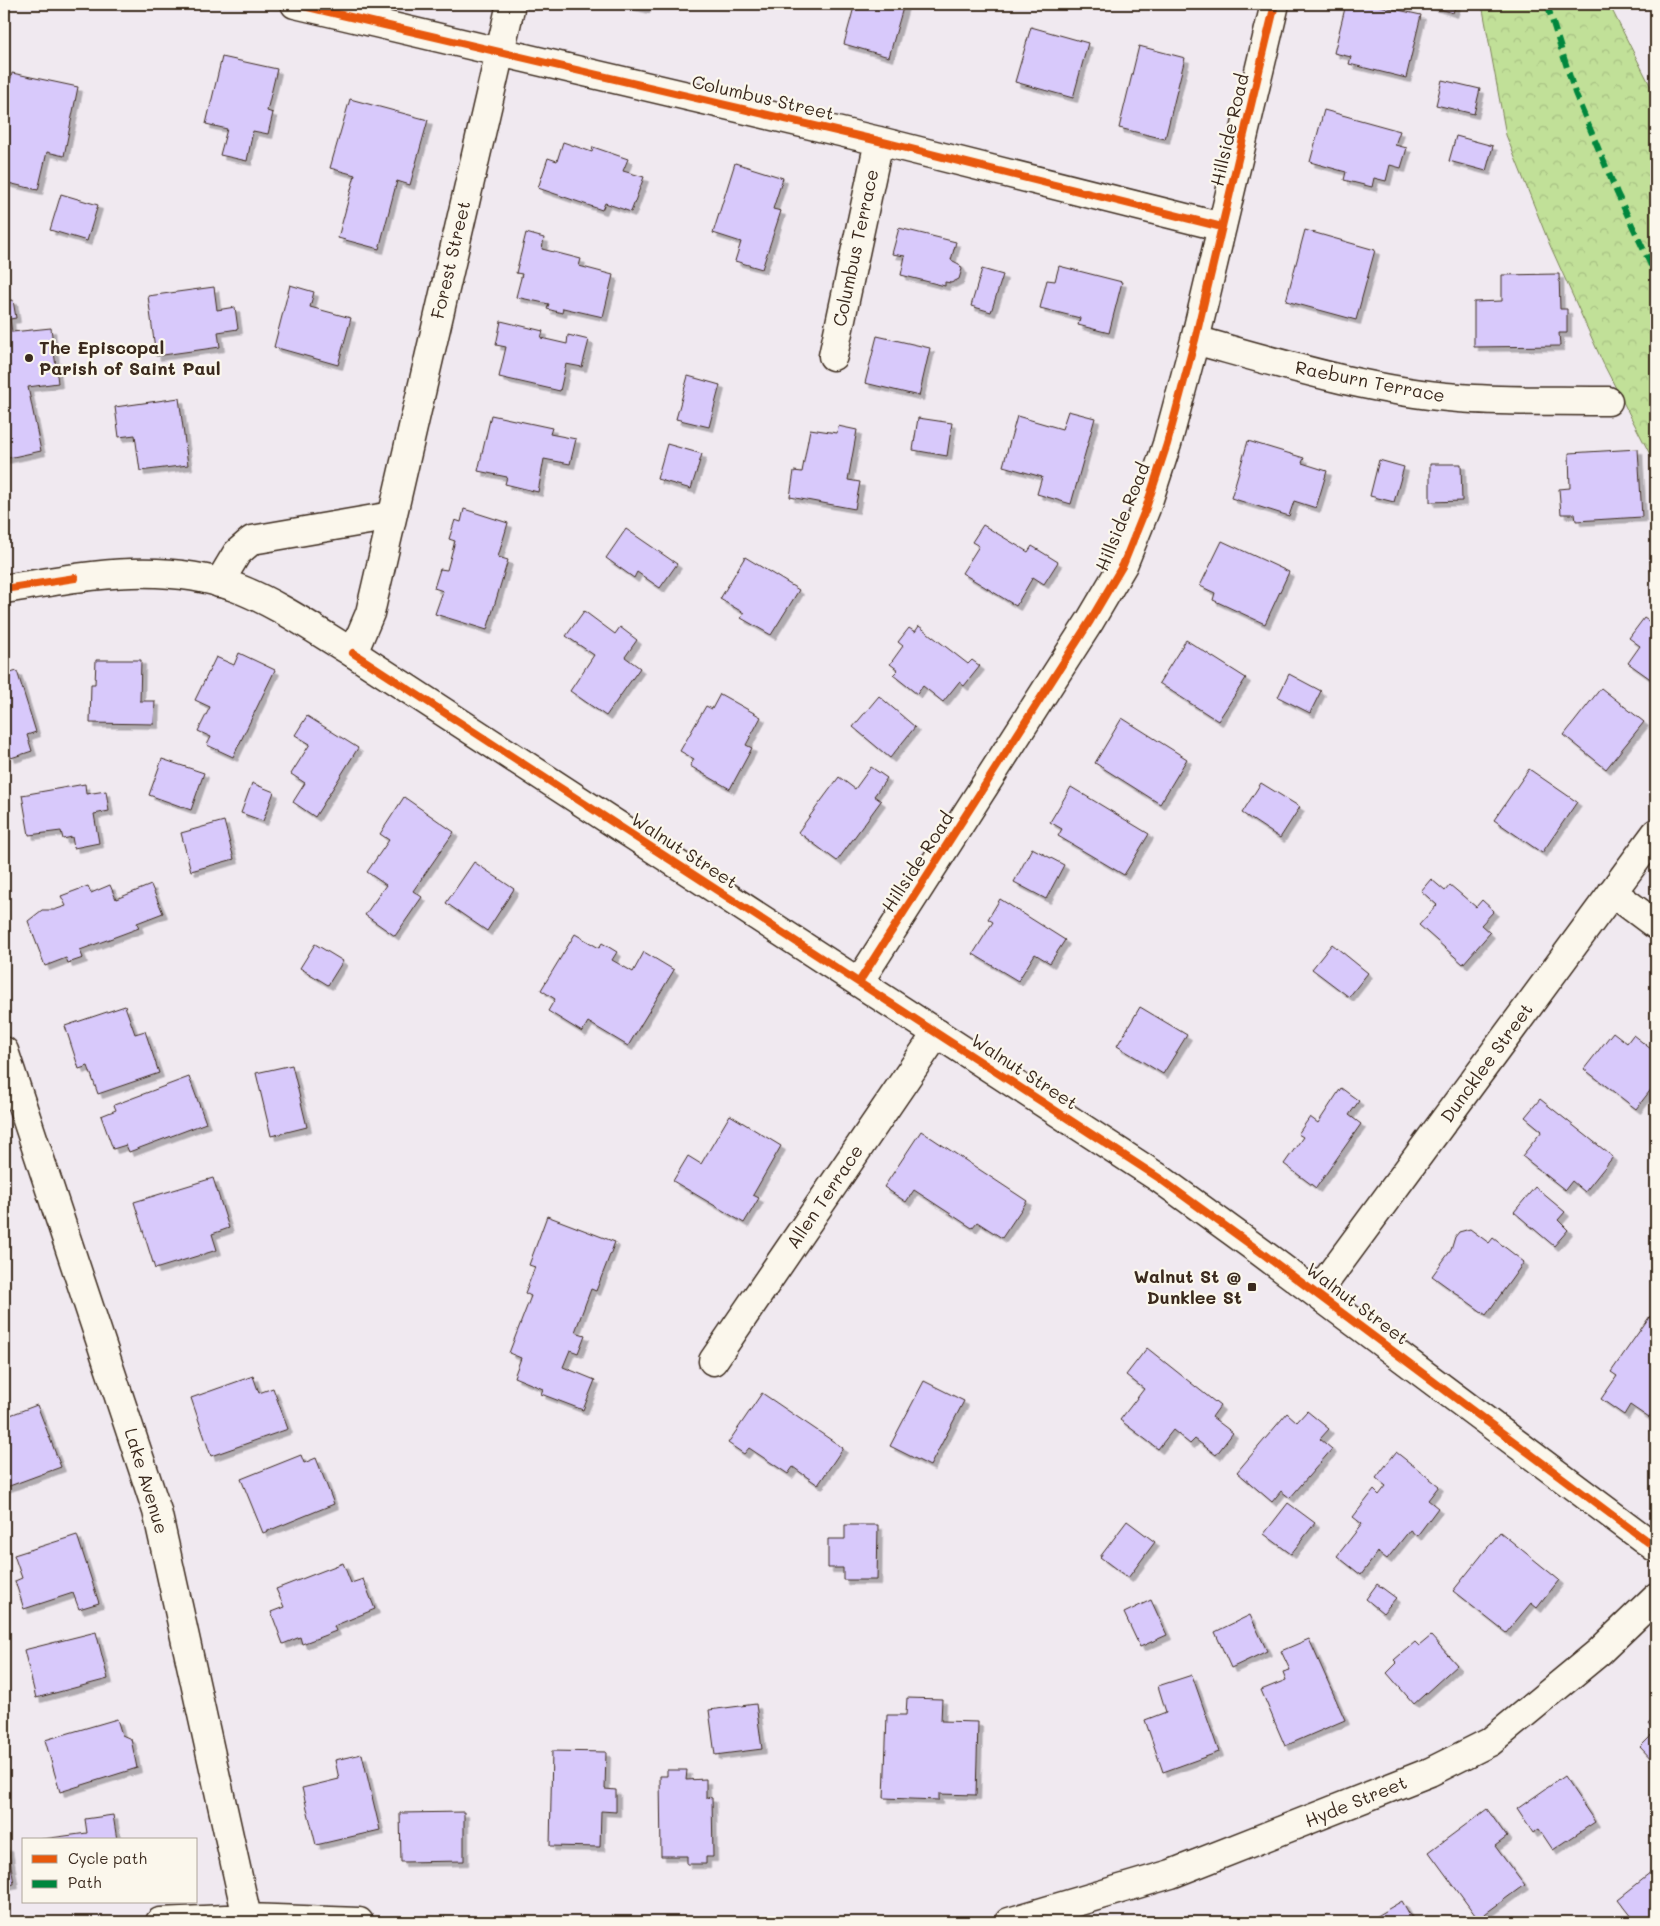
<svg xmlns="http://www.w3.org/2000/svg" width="1660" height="1926" font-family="Mali,sans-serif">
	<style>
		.park { fill: url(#park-crowns); stroke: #7e855b }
		.building { fill: #d8c9fb; stroke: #3b2a1e; filter: url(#shadow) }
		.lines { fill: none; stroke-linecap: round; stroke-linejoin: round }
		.street-casing { stroke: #3b2a1e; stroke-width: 31 }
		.secondary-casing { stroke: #3b2a1e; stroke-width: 31 }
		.street { stroke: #fbf7ec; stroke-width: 28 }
		.secondary { stroke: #fbf7ec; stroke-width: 28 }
		.quiet { stroke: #00873e; stroke-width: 6; stroke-dasharray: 12 6; stroke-linecap: butt }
		.cycleway-casing { stroke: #fbf7ec; stroke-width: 11 }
		.cycleway { stroke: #e8590c; stroke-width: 8 }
		.poi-dot { fill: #3b2a1e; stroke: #fbf7ec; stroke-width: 2 }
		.labels { text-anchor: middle; stroke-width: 4.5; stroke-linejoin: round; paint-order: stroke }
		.street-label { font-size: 18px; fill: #3b2a1e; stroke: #fbf7ec }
		.poi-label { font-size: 18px; font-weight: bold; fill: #3b2a1e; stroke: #fbf7ec; text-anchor: start }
	</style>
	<defs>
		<pattern id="park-crowns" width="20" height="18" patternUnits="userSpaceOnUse" patternTransform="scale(1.25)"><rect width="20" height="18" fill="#c1e098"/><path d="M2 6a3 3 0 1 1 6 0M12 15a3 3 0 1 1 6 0" fill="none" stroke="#a7c083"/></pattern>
		<filter id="shadow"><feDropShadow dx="4.5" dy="4.5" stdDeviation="0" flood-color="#0004"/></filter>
	</defs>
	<rect width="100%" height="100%" fill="#f0e9f0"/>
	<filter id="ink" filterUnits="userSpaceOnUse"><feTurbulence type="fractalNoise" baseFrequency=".02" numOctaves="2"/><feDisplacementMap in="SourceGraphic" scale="10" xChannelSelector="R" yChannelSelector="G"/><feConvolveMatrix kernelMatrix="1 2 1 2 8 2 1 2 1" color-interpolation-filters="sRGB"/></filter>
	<g filter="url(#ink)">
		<path class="park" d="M 1482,4 L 1609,4 L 1656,97 L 1656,466 L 1603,363 L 1549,243 L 1506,135 Z"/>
		<path class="building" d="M 623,4 L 646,4 L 645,9 Z
			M 844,4 L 904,4 L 889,57 L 844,44 L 854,7 Z
			M 1346,4 L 1371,4 L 1421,15 L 1406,78 L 1349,64 L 1351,57 L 1334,53 Z
			M 1425,4 L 1456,4 L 1453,13 Z
			M 1031,27 L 1088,43 L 1073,98 L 1015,82 Z
			M 1139,46 L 1185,58 L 1165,139 L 1119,128 Z
			M 222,57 L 277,69 L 267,111 L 273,113 L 268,134 L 253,131 L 247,161 L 220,155 L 227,129 L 206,124 Z
			M 12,73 L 78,87 L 64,156 L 47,152 L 38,190 L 4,182 L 4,110 Z
			M 1442,80 L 1480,89 L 1474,114 L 1436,105 Z
			M 350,99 L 428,120 L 410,185 L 397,181 L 379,249 L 338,238 L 355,175 L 330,168 Z
			M 1324,110 L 1400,131 L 1395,145 L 1407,148 L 1401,168 L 1390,165 L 1386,181 L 1374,178 L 1372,187 L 1344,180 L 1346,172 L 1310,162 Z
			M 1456,136 L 1493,146 L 1486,171 L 1449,161 Z
			M 563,142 L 592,152 L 593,147 L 628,159 L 623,171 L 644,177 L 631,212 L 605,203 L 602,210 L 538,188 L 548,158 L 557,161 Z
			M 735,163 L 783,178 L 773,209 L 781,211 L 762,269 L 735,261 L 741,242 L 713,233 Z
			M 61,194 L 98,205 L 87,241 L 50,230 Z
			M 899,228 L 956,242 L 951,260 L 959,264 L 962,269 L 959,279 L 951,283 L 945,282 L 945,286 L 901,275 L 905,256 L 892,254 Z
			M 1305,230 L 1375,250 L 1356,320 L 1286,301 Z
			M 526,233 L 544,238 L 542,249 L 581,259 L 579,266 L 613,275 L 603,317 L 563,308 L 562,313 L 547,309 L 549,304 L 516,297 L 522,274 L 516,273 Z
			M 1059,266 L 1122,282 L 1109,333 L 1078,325 L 1080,318 L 1040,308 L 1047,280 L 1055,281 Z
			M 982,269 L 1003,275 L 991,312 L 971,306 Z
			M 1559,274 L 1560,309 L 1567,309 L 1567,333 L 1559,333 L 1560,346 L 1474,347 L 1474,302 L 1502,301 L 1502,275 Z
			M 290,285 L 314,292 L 310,307 L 351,318 L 338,365 L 274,347 Z
			M 214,287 L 217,310 L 235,307 L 238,329 L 218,332 L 220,347 L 156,356 L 148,296 Z
			M 13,300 L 16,318 L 10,319 L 12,332 L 51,328 L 58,383 L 28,387 L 41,451 L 4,459 L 4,301 Z
			M 501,321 L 543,331 L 541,338 L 567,344 L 568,335 L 589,340 L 582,367 L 566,364 L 560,391 L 499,377 L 506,347 L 496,345 Z
			M 877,336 L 930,348 L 919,396 L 865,383 Z
			M 688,376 L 720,385 L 709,427 L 676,419 Z
			M 179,398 L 188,465 L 140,471 L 135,435 L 119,437 L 115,407 Z
			M 1068,411 L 1095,418 L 1071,504 L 1037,494 L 1042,477 L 1003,466 L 1017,416 L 1062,429 Z
			M 491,415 L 552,428 L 550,434 L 576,439 L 570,464 L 544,459 L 538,492 L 505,484 L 507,477 L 478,471 Z
			M 918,418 L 952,423 L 947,456 L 913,450 Z
			M 838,426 L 857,430 L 848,480 L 860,482 L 855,509 L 790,497 L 794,471 L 802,472 L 810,429 L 837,433 Z
			M 1248,441 L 1304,458 L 1302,463 L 1327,471 L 1316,508 L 1294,501 L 1289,516 L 1231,498 Z
			M 667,444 L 702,454 L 691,489 L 657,479 Z
			M 1638,449 L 1642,517 L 1576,521 L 1575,514 L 1561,514 L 1559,489 L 1570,488 L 1569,453 Z
			M 1379,460 L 1404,467 L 1394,502 L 1370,496 Z
			M 1430,464 L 1461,464 L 1462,501 L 1430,502 Z
			M 464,509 L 508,523 L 498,557 L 508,560 L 487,630 L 435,614 L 443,591 L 434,588 L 440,569 L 447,570 L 455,541 L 449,539 L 455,520 L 461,522 Z
			M 983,525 L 1028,552 L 1032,546 L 1058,562 L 1044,584 L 1033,577 L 1016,606 L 962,573 L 979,546 L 972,542 Z
			M 626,529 L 677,564 L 660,588 L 637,572 L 634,578 L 606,558 Z
			M 1222,541 L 1289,572 L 1265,624 L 1213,600 L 1215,593 L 1200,586 Z
			M 745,557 L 799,590 L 771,635 L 741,618 L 744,613 L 720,599 Z
			M 584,611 L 615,634 L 620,627 L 637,640 L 625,657 L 640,668 L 606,716 L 570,691 L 594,655 L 566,636 Z
			M 1644,618 L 1656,626 L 1656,683 L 1628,663 L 1640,646 L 1629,638 Z
			M 919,626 L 968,664 L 972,660 L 980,666 L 964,686 L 959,682 L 943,702 L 923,686 L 917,694 L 893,675 L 898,670 L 890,664 L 903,646 L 898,642 L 909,628 L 915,632 Z
			M 1186,640 L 1246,678 L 1218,721 L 1159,683 Z
			M 239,653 L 275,670 L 233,757 L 207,745 L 211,737 L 198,731 L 210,707 L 195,700 L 216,657 L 234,665 Z
			M 96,660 L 141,660 L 140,701 L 155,701 L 154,724 L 90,723 L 91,684 L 95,684 Z
			M 17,671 L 36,732 L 27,735 L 32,751 L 11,758 L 6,744 L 4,744 L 4,675 Z
			M 1289,674 L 1321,691 L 1310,713 L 1278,697 Z
			M 1601,688 L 1644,722 L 1606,769 L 1564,735 Z
			M 720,694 L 761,717 L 746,745 L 752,748 L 730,789 L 690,766 L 694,759 L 680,751 L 706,706 L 712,709 Z
			M 879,696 L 915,727 L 890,758 L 853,727 Z
			M 307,716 L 358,748 L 315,817 L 293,802 L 305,783 L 291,774 L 310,744 L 295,735 Z
			M 1122,718 L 1187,759 L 1160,804 L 1095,763 Z
			M 162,759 L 204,773 L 191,810 L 149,795 Z
			M 871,767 L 887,778 L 874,796 L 881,801 L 837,861 L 798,832 L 839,777 L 855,789 Z
			M 1529,769 L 1577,802 L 1542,853 L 1494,820 Z
			M 252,783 L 274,792 L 263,821 L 241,813 Z
			M 1261,783 L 1300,807 L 1280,838 L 1242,813 Z
			M 85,784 L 86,794 L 106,791 L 109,811 L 94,814 L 99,843 L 74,848 L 72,837 L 63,839 L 61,831 L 29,835 L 22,795 Z
			M 1071,787 L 1149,834 L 1124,875 L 1058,836 L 1062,829 L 1050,822 Z
			M 404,797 L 454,832 L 413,891 L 422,897 L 395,936 L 365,915 L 386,885 L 367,872 L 389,840 L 380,834 Z
			M 224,821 L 234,859 L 191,871 L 181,833 Z
			M 1032,848 L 1064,865 L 1046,899 L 1014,882 Z
			M 474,862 L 514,889 L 487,931 L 446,903 Z
			M 1431,879 L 1445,891 L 1450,885 L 1476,907 L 1482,900 L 1494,911 L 1481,925 L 1490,933 L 1463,964 L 1419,925 L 1437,905 L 1421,891 Z
			M 110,885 L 116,899 L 151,885 L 163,913 L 137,923 L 139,928 L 80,950 L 83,958 L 68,963 L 66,958 L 45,966 L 28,921 L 42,910 L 54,910 L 66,906 L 61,896 L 88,886 L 91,893 Z
			M 1000,899 L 1065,940 L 1050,963 L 1035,954 L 1018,981 L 973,954 L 993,922 L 988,919 Z
			M 575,934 L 599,948 L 602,943 L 617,952 L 612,960 L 633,972 L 644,952 L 674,970 L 628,1046 L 588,1022 L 582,1032 L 548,1011 L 555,999 L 541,990 Z
			M 315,944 L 343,961 L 328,985 L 300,968 Z
			M 1332,944 L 1368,973 L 1349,997 L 1312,969 Z
			M 125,1006 L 135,1034 L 145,1031 L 159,1073 L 98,1094 L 88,1066 L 79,1069 L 65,1026 Z
			M 1140,1007 L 1187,1035 L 1163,1074 L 1117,1046 Z
			M 1613,1032 L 1627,1043 L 1633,1035 L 1656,1053 L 1653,1057 L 1656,1060 L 1656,1083 L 1636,1109 L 1584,1069 Z
			M 292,1065 L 307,1127 L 271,1136 L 256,1073 Z
			M 189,1077 L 206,1123 L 129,1152 L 126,1145 L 113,1149 L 101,1116 L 116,1110 L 114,1105 Z
			M 1341,1088 L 1359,1101 L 1349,1115 L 1361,1124 L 1316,1188 L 1284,1164 L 1303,1137 L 1298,1134 L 1310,1117 L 1318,1123 Z
			M 1540,1099 L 1613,1157 L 1585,1192 L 1572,1181 L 1565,1190 L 1522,1156 L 1542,1131 L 1525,1117 Z
			M 730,1115 L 781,1146 L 753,1195 L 759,1198 L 744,1223 L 673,1181 L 688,1156 L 701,1164 Z
			M 921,1131 L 1027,1201 L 1002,1238 L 977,1222 L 972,1228 L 914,1190 L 906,1202 L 884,1187 Z
			M 213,1178 L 229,1228 L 212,1234 L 217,1250 L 155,1269 L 134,1202 Z
			M 1535,1187 L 1565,1212 L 1558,1220 L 1568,1230 L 1554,1246 L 1514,1212 Z
			M 547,1216 L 615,1242 L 596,1291 L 591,1289 L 575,1332 L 585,1335 L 578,1353 L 570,1350 L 563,1367 L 595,1380 L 583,1410 L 541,1394 L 543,1389 L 514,1377 L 521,1358 L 509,1353 L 531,1296 L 525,1293 L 535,1267 L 529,1265 Z
			M 1470,1229 L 1489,1243 L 1493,1238 L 1524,1262 L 1486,1315 L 1432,1276 L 1451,1250 L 1455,1237 L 1459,1232 Z
			M 1650,1316 L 1656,1320 L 1656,1407 L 1649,1418 L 1630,1405 L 1624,1415 L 1601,1399 L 1617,1376 L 1611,1372 Z
			M 1147,1348 L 1220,1406 L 1212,1417 L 1233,1433 L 1216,1455 L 1195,1439 L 1190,1444 L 1173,1430 L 1158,1449 L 1120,1420 L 1144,1389 L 1126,1375 Z
			M 253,1376 L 259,1393 L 273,1388 L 288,1429 L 211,1456 L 191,1398 Z
			M 924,1381 L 964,1401 L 930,1466 L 890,1446 Z
			M 762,1393 L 843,1448 L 818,1485 L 793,1467 L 788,1474 L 749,1448 L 744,1454 L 728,1443 Z
			M 37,1405 L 61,1467 L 4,1488 L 4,1430 L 9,1428 L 5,1417 Z
			M 1307,1411 L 1329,1429 L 1320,1439 L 1332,1449 L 1290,1498 L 1281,1491 L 1272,1502 L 1237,1472 L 1287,1413 L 1297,1422 Z
			M 1396,1452 L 1439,1486 L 1428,1500 L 1438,1508 L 1417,1536 L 1410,1530 L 1387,1559 L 1378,1552 L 1361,1575 L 1337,1556 L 1362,1524 L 1353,1517 L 1374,1490 L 1379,1495 L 1386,1486 L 1376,1478 Z
			M 301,1455 L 304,1463 L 316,1458 L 334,1504 L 263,1533 L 241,1479 Z
			M 1288,1503 L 1315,1523 L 1291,1554 L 1264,1534 Z
			M 1127,1521 L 1155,1542 L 1128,1578 L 1100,1557 Z
			M 845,1525 L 878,1525 L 877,1580 L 843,1580 L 843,1568 L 828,1568 L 828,1539 L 845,1539 Z
			M 1500,1532 L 1559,1580 L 1537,1608 L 1531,1603 L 1506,1633 L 1453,1591 Z
			M 77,1535 L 99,1603 L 79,1609 L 73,1593 L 24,1609 L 15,1581 L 22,1578 L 14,1555 Z
			M 343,1563 L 351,1583 L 363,1579 L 375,1609 L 334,1626 L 336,1631 L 302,1644 L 300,1637 L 283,1644 L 271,1612 L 284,1607 L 276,1589 Z
			M 1377,1584 L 1396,1598 L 1383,1613 L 1366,1599 Z
			M 1151,1600 L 1167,1635 L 1140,1647 L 1124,1613 Z
			M 1250,1615 L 1267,1651 L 1231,1668 L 1215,1632 Z
			M 96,1632 L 108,1679 L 36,1698 L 24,1650 Z
			M 1431,1636 L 1457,1665 L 1414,1704 L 1387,1673 L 1397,1663 L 1394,1660 L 1415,1642 L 1419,1646 Z
			M 1309,1639 L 1345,1720 L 1285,1746 L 1261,1690 L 1286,1680 L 1283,1672 L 1290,1670 L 1281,1651 Z
			M 1192,1675 L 1219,1752 L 1163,1772 L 1145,1720 L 1166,1712 L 1158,1686 Z
			M 907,1698 L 942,1699 L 941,1721 L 978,1722 L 976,1795 L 939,1794 L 939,1800 L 884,1798 L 887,1715 L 906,1715 Z
			M 756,1704 L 762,1749 L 715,1755 L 709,1710 Z
			M 1656,1716 L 1656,1764 L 1640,1747 L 1655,1732 L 1648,1724 Z
			M 117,1719 L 122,1735 L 131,1739 L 137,1768 L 60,1792 L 45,1740 Z
			M 552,1751 L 606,1752 L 605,1789 L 616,1790 L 616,1812 L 601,1811 L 600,1847 L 550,1846 Z
			M 362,1754 L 380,1830 L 316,1845 L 302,1788 L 339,1779 L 335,1760 Z
			M 667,1770 L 687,1770 L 686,1780 L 706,1779 L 706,1797 L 712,1798 L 713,1857 L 706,1857 L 706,1864 L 687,1864 L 687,1856 L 661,1856 L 660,1776 L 667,1776 Z
			M 1564,1776 L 1595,1822 L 1553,1850 L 1539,1829 L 1533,1833 L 1517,1809 Z
			M 1487,1809 L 1507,1837 L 1495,1846 L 1524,1885 L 1478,1919 L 1429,1852 Z
			M 464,1812 L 464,1861 L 401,1862 L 400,1813 Z
			M 113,1815 L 117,1840 L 36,1840 L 87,1833 L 85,1819 Z
			M 4,1847 L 8,1847 L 14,1884 L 4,1886 Z
			M 1656,1869 L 1656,1920 L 1636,1922 L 1618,1899 Z
			M 1402,1901 L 1414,1922 L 1366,1922 Z"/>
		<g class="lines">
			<g class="street-casing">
				<path id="street" d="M 295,4 L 879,141 L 1222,227
					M 1195,340 C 1282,364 1369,391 1459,398 C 1508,402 1558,400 1608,401
					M 833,356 L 879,141
					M 219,583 L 237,553 L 252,540 L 392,516
					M 353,653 L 370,613 L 511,4
					M 1612,892 L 1656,925
					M 859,982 L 1090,621 L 1123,565 L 1146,508 L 1167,444 L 1195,340 L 1275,4
					M 4,1051 L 157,1511 L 248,1922
					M 1317,1293 L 1656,833
					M 713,1361 L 937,1033
					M 160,1922 L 247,1918 L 359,1922
					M 1009,1922 L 1171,1874 L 1430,1772 L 1490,1742 L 1599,1652 L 1656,1597"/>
			</g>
			<g class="secondary-casing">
				<path id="secondary" d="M 4,589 C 81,577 161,560 237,588 C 278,604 315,630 353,653 L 1159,1178 L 1258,1250 L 1656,1548"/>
			</g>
			<use href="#street" class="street"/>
			<use href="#secondary" class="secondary"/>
			<path class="quiet" d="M 1547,4 L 1575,93 L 1617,193 L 1656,276"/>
			<g class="cycleway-casing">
				<path id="cycleway" d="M 295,4 L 879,141 L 1222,227
					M 4,589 L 75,578
					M 353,653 L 1159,1178 L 1258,1250 L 1656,1548
					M 859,982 L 1090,621 L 1123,565 L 1146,508 L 1167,444 L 1195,340 L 1275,4"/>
			</g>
			<use href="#cycleway" class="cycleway"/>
		</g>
	</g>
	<g class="poi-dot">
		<circle cx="29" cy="358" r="5"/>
		<rect x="1247" y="1282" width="10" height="10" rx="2.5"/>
	</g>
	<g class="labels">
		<g class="street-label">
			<text transform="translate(763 98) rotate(13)" y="6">Columbus Street</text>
			<text transform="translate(1230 130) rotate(-77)" y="6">Hillside Road</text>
			<text transform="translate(856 248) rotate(-78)" y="6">Columbus Terrace</text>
			<text transform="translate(451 260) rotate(-77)" y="6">Forest Street</text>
			<text transform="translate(1370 382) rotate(11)" y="6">Raeburn Terrace</text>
			<text transform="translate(1123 517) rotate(-68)" y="6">Hillside Road</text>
			<text transform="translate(684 851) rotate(33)" y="6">Walnut Street</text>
			<text transform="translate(918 862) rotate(-57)" y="6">Hillside Road</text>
			<text transform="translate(1487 1063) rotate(-54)" y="6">Duncklee Street</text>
			<text transform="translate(1024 1072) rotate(33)" y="6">Walnut Street</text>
			<text transform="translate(825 1197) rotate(-56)" y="6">Allen Terrace</text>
			<text transform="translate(1357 1304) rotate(37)" y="6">Walnut Street</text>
			<text transform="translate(146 1481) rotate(73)" y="6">Lake Avenue</text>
			<text transform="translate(1356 1802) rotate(-22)" y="6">Hyde Street</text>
		</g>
		<g class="poi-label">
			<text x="39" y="354">The Episcopal<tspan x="39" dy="21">Parish of Saint Paul</tspan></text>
			<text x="1242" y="1283" text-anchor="end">Walnut St @<tspan x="1242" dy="21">Dunklee St</tspan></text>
		</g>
	</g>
	<rect width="1660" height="1926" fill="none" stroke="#fbf7ec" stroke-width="20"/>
	<rect x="10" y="10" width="1640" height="1906" fill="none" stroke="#3b2a1e" stroke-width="2" filter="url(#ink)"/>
	<rect x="22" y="1838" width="175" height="65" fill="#fbf7ec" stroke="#aea59a"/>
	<rect x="32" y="1855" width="25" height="8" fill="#e8590c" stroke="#aea59a"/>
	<text x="68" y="1864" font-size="15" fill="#3b2a1e">Cycle path</text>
	<rect x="32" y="1880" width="25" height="8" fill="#00873e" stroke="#aea59a"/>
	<text x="68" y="1888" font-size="15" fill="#3b2a1e">Path</text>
</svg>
